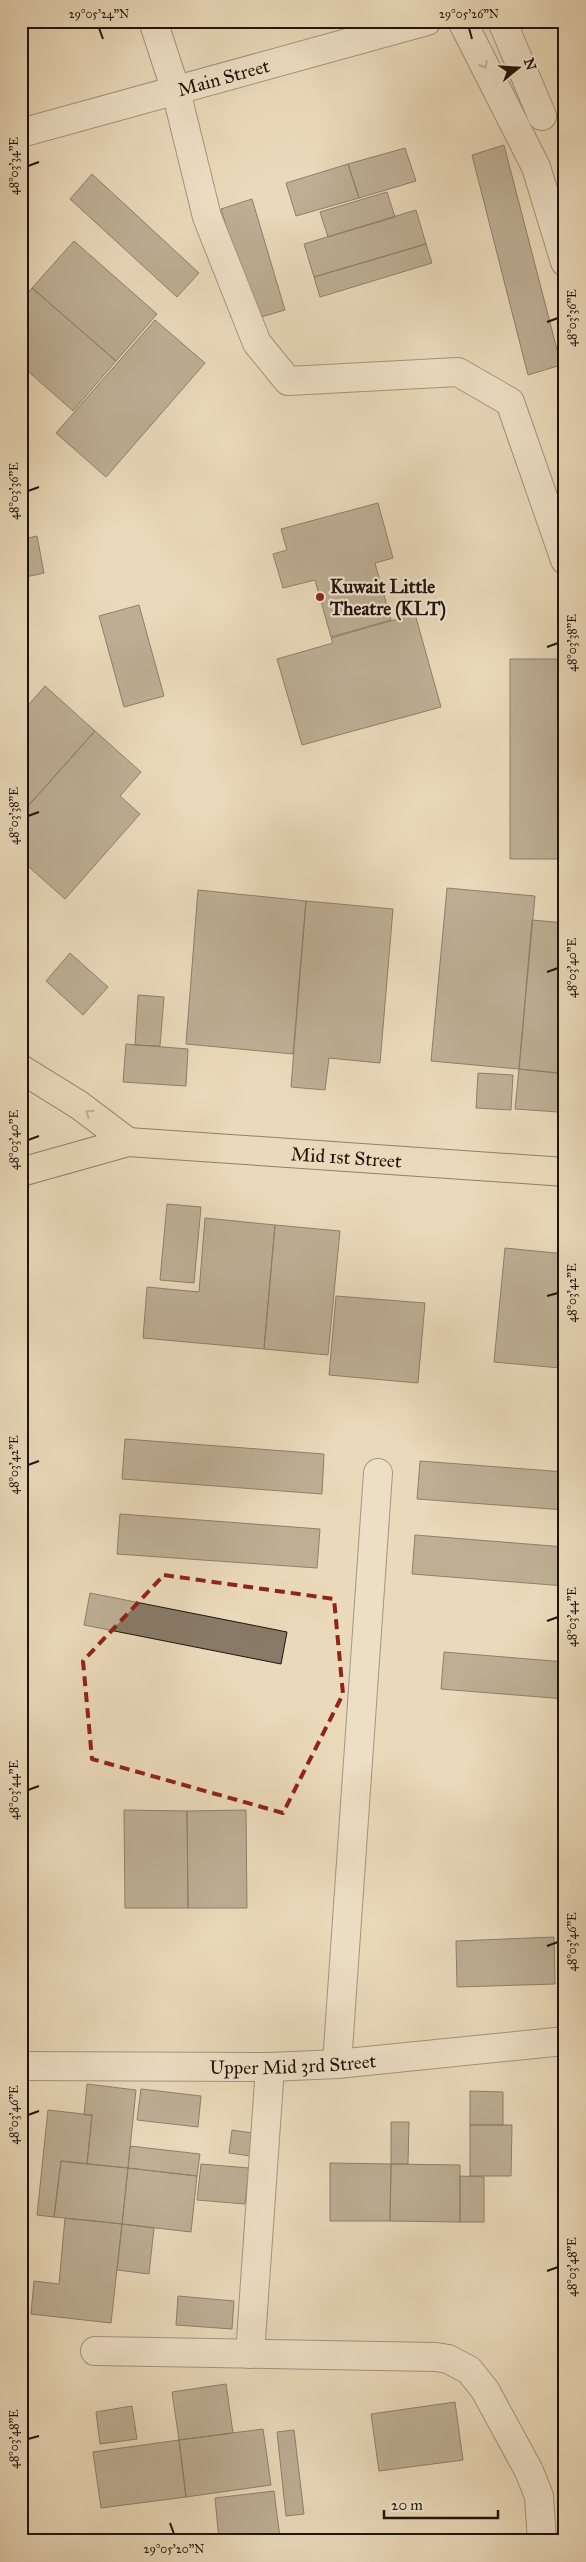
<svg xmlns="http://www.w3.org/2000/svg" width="586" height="2562" font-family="'IM FELL Great Primer',serif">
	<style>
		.building { fill: #887a67; stroke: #1e140d }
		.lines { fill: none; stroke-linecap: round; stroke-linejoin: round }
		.minor-casing { stroke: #514538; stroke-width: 30 }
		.major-casing { stroke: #1e140d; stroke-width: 30 }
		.minor { stroke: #f1e6d2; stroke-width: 28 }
		.major { stroke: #ead9ba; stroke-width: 28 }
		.oneway { stroke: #928879 }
		.oneway2 { stroke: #8e806c }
		.marked { fill: none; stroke: #8f2418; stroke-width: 4; stroke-dasharray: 10 6; stroke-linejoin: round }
		.ticks { fill: none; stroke: #1e140d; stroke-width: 2 }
		.poi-dot { fill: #8f2418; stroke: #f1e6d2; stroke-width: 2 }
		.labels { text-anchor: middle; stroke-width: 4.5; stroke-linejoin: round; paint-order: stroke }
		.street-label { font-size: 19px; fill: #1e140d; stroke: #f1e6d2 }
		.poi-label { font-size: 19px; font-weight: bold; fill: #1e140d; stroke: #f1e6d2; text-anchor: start }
		.neatline { fill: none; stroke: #1e140d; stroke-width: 2 }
		.ticks-label { font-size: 12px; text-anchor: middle; fill: #1e140d }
	</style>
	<rect width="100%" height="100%" fill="#ead9ba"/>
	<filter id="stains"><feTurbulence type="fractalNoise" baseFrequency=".004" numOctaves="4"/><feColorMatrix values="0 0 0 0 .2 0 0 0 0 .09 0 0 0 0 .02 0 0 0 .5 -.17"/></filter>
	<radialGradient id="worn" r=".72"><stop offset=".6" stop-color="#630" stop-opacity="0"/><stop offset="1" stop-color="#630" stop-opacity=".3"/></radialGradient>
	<path class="building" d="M 504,145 L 561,365 L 528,375 L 472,155 Z
		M 405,148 L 416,181 L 359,198 L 348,164 Z
		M 348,164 L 359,198 L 296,216 L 286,183 Z
		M 92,174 L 199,273 L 177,297 L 70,199 Z
		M 387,192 L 395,217 L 328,237 L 320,212 Z
		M 252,199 L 285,310 L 254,319 L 221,209 Z
		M 416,210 L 426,244 L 314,277 L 304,244 Z
		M 74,241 L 157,314 L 116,361 L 32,288 Z
		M 426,244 L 432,263 L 320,297 L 314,277 Z
		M 32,288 L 116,361 L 73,411 L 21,365 L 21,301 Z
		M 155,320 L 205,363 L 106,477 L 56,433 Z
		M 378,503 L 393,558 L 375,563 L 391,620 L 331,637 L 315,580 L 283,588 L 273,554 L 287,550 L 281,529 Z
		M 21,528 L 24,539 L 37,536 L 44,573 L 21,578 Z
		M 139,605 L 164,696 L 124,707 L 99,616 Z
		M 415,614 L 441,707 L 302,745 L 277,659 L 333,643 L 331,638 Z
		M 510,659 L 565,659 L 565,859 L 510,859 Z
		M 45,686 L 95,731 L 21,814 L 21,708 L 24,710 Z
		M 95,731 L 141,772 L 120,796 L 140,814 L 65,899 L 21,860 L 21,814 Z
		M 447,888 L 535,896 L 519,1069 L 431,1061 Z
		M 198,890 L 306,901 L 293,1054 L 186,1044 Z
		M 306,901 L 393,909 L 380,1063 L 329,1058 L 325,1090 L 291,1087 Z
		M 532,920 L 565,923 L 565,1074 L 519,1069 Z
		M 70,953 L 108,987 L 83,1015 L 46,981 Z
		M 138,995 L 164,997 L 160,1046 L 135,1045 Z
		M 126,1044 L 188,1049 L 186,1086 L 123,1082 Z
		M 519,1069 L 561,1073 L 558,1112 L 515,1109 Z
		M 478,1073 L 513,1075 L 511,1110 L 476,1108 Z
		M 167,1204 L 201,1207 L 194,1283 L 160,1280 Z
		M 205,1218 L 275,1225 L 264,1349 L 143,1338 L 147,1287 L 199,1292 Z
		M 275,1225 L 340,1231 L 328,1355 L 264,1349 Z
		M 505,1248 L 565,1254 L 565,1310 L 560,1368 L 494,1362 Z
		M 336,1296 L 425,1303 L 418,1383 L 329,1375 Z
		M 565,1310 L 565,1369 L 560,1368 Z
		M 125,1439 L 324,1454 L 322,1494 L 122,1479 Z
		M 420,1461 L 565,1472 L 565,1510 L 417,1499 Z
		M 120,1514 L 320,1529 L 317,1568 L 117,1554 Z
		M 415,1535 L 565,1547 L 565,1586 L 412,1574 Z
		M 90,1593 L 287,1632 L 281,1664 L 84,1625 Z
		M 444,1652 L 565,1662 L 565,1699 L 441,1689 Z
		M 124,1810 L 187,1811 L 188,1908 L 125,1908 Z
		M 246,1810 L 247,1908 L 188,1908 L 187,1811 Z
		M 554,1937 L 555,1984 L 457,1987 L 456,1941 Z
		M 87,2084 L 136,2090 L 128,2168 L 87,2164 L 92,2115 L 84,2115 Z
		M 141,2089 L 201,2096 L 198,2127 L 137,2120 Z
		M 470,2091 L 503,2092 L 503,2125 L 470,2125 Z
		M 48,2110 L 92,2115 L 87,2164 L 61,2161 L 54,2217 L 37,2215 Z
		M 391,2122 L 409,2122 L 408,2164 L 391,2164 Z
		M 470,2125 L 512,2125 L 511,2176 L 470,2176 Z
		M 232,2130 L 252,2133 L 250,2156 L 229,2153 Z
		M 130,2146 L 200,2154 L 197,2176 L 128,2168 Z
		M 61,2161 L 128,2168 L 122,2224 L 54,2217 Z
		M 330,2163 L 391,2164 L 390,2221 L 330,2221 Z
		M 201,2164 L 249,2168 L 245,2204 L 197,2200 Z
		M 391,2164 L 460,2165 L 460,2222 L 390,2221 Z
		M 128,2168 L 197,2176 L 191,2232 L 122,2224 Z
		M 460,2176 L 484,2177 L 484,2222 L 460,2222 Z
		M 65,2218 L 122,2224 L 111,2323 L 31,2314 L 34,2281 L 59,2284 Z
		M 122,2224 L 154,2228 L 149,2274 L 117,2270 Z
		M 178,2296 L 234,2301 L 232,2329 L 176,2325 Z
		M 226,2384 L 233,2433 L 179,2440 L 172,2392 Z
		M 455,2402 L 463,2460 L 379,2471 L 371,2414 Z
		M 132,2406 L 137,2439 L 100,2444 L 96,2412 Z
		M 263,2429 L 271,2485 L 186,2497 L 179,2440 Z
		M 294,2430 L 304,2514 L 286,2516 L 277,2432 Z
		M 179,2440 L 186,2497 L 101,2508 L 93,2452 Z
		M 274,2491 L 280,2538 L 219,2541 L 215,2498 Z"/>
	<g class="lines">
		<g class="minor-casing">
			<g id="minor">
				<path d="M 153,21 L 176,91 L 207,217 L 257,343 L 288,381 L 458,372 L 510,402 L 565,560"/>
				<path d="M 462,21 L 536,167 L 565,262"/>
				<path d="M 502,21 L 542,116"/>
				<path id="s1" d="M 21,133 L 427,21"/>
				<path d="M 337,2064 L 378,1473"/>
				<path id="s2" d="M 21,2066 L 270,2067 L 337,2064 L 565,2041"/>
				<path d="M 95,2351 L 436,2357 L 448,2359 L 469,2370 L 485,2390 L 529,2471 L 539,2496 L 542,2541"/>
				<path d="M 250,2354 L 270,2067"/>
			</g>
		</g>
		<g class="major-casing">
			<g id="major">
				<path d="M 21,1069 L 79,1105 L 128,1142"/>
				<path id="s3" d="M 21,1172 L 128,1142 L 565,1172"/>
			</g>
		</g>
		<use href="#minor" class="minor"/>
		<use href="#major" class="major"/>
	</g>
	<defs><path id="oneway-chevron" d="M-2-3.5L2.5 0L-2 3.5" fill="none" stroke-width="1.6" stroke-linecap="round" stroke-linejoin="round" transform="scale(1.25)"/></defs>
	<use class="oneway" href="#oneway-chevron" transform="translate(484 65) rotate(63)"/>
	<use class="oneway2" href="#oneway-chevron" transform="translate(89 1113) rotate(-144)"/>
	<path d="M0 0H586V2562H0ZM 164,1575 L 334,1599 L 343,1694 L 283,1813 L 92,1759 L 83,1661 Z" fill="#ead9ba" fill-opacity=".55" fill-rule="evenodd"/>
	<path class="marked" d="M 164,1575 L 334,1599 L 343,1694 L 283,1813 L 92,1759 L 83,1661 Z"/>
	<path class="ticks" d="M 99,28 L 103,39M 469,28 L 472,39M 28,166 L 39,162M 547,322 L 558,318M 28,491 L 39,487M 547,647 L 558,643M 28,816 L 39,812M 547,972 L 558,968M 28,1140 L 39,1136M 547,1296 L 558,1293M 28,1465 L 39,1461M 547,1621 L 558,1617M 28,1790 L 39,1786M 547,1946 L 558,1942M 28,2115 L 39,2111M 547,2271 L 558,2267M 28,2439 L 39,2436M 170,2523 L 174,2534"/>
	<circle class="poi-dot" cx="320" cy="597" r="5"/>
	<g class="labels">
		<g class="street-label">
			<text dy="7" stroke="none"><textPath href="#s1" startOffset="210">Main Street</textPath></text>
			<text dy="7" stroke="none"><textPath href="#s3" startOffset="330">Mid 1st Street</textPath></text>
			<text dy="7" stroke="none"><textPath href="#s2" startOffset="272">Upper Mid 3rd Street</textPath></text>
		</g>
		<g class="poi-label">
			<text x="330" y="593">Kuwait Little<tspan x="330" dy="22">Theatre (KLT)</tspan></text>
		</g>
	</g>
	<rect width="586" height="2562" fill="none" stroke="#ead9ba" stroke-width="55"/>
	<g transform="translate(518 68) rotate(72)" stroke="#f1e6d2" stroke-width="4" paint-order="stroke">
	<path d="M0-4L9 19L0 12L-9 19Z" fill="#1e140d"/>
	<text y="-8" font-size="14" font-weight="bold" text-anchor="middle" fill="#1e140d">N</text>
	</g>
	<path d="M384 2510v8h114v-8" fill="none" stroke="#1e140d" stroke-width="2.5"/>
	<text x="391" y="2510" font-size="15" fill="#1e140d" stroke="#f1e6d2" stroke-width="4" paint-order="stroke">20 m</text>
	<rect x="28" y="28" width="530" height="2506" class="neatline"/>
	<g class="ticks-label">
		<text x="99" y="18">29°05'24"N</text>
		<text x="469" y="18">29°05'26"N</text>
		<text transform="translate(14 166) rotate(-90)" y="4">48°03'34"E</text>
		<text transform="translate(572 318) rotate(-90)" y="4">48°03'36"E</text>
		<text transform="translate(14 491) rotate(-90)" y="4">48°03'36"E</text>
		<text transform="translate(572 643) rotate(-90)" y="4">48°03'38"E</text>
		<text transform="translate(14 816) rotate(-90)" y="4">48°03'38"E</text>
		<text transform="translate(572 968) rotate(-90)" y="4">48°03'40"E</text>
		<text transform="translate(14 1140) rotate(-90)" y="4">48°03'40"E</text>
		<text transform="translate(572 1293) rotate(-90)" y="4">48°03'42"E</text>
		<text transform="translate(14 1465) rotate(-90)" y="4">48°03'42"E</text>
		<text transform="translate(572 1617) rotate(-90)" y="4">48°03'44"E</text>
		<text transform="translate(14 1790) rotate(-90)" y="4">48°03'44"E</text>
		<text transform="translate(572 1942) rotate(-90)" y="4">48°03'46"E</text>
		<text transform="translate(14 2115) rotate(-90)" y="4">48°03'46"E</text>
		<text transform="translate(572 2267) rotate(-90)" y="4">48°03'48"E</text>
		<text transform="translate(14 2439) rotate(-90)" y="4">48°03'48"E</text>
		<text x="174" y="2553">29°05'20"N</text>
	</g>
	<rect width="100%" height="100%" filter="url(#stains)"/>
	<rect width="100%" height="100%" fill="url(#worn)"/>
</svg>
